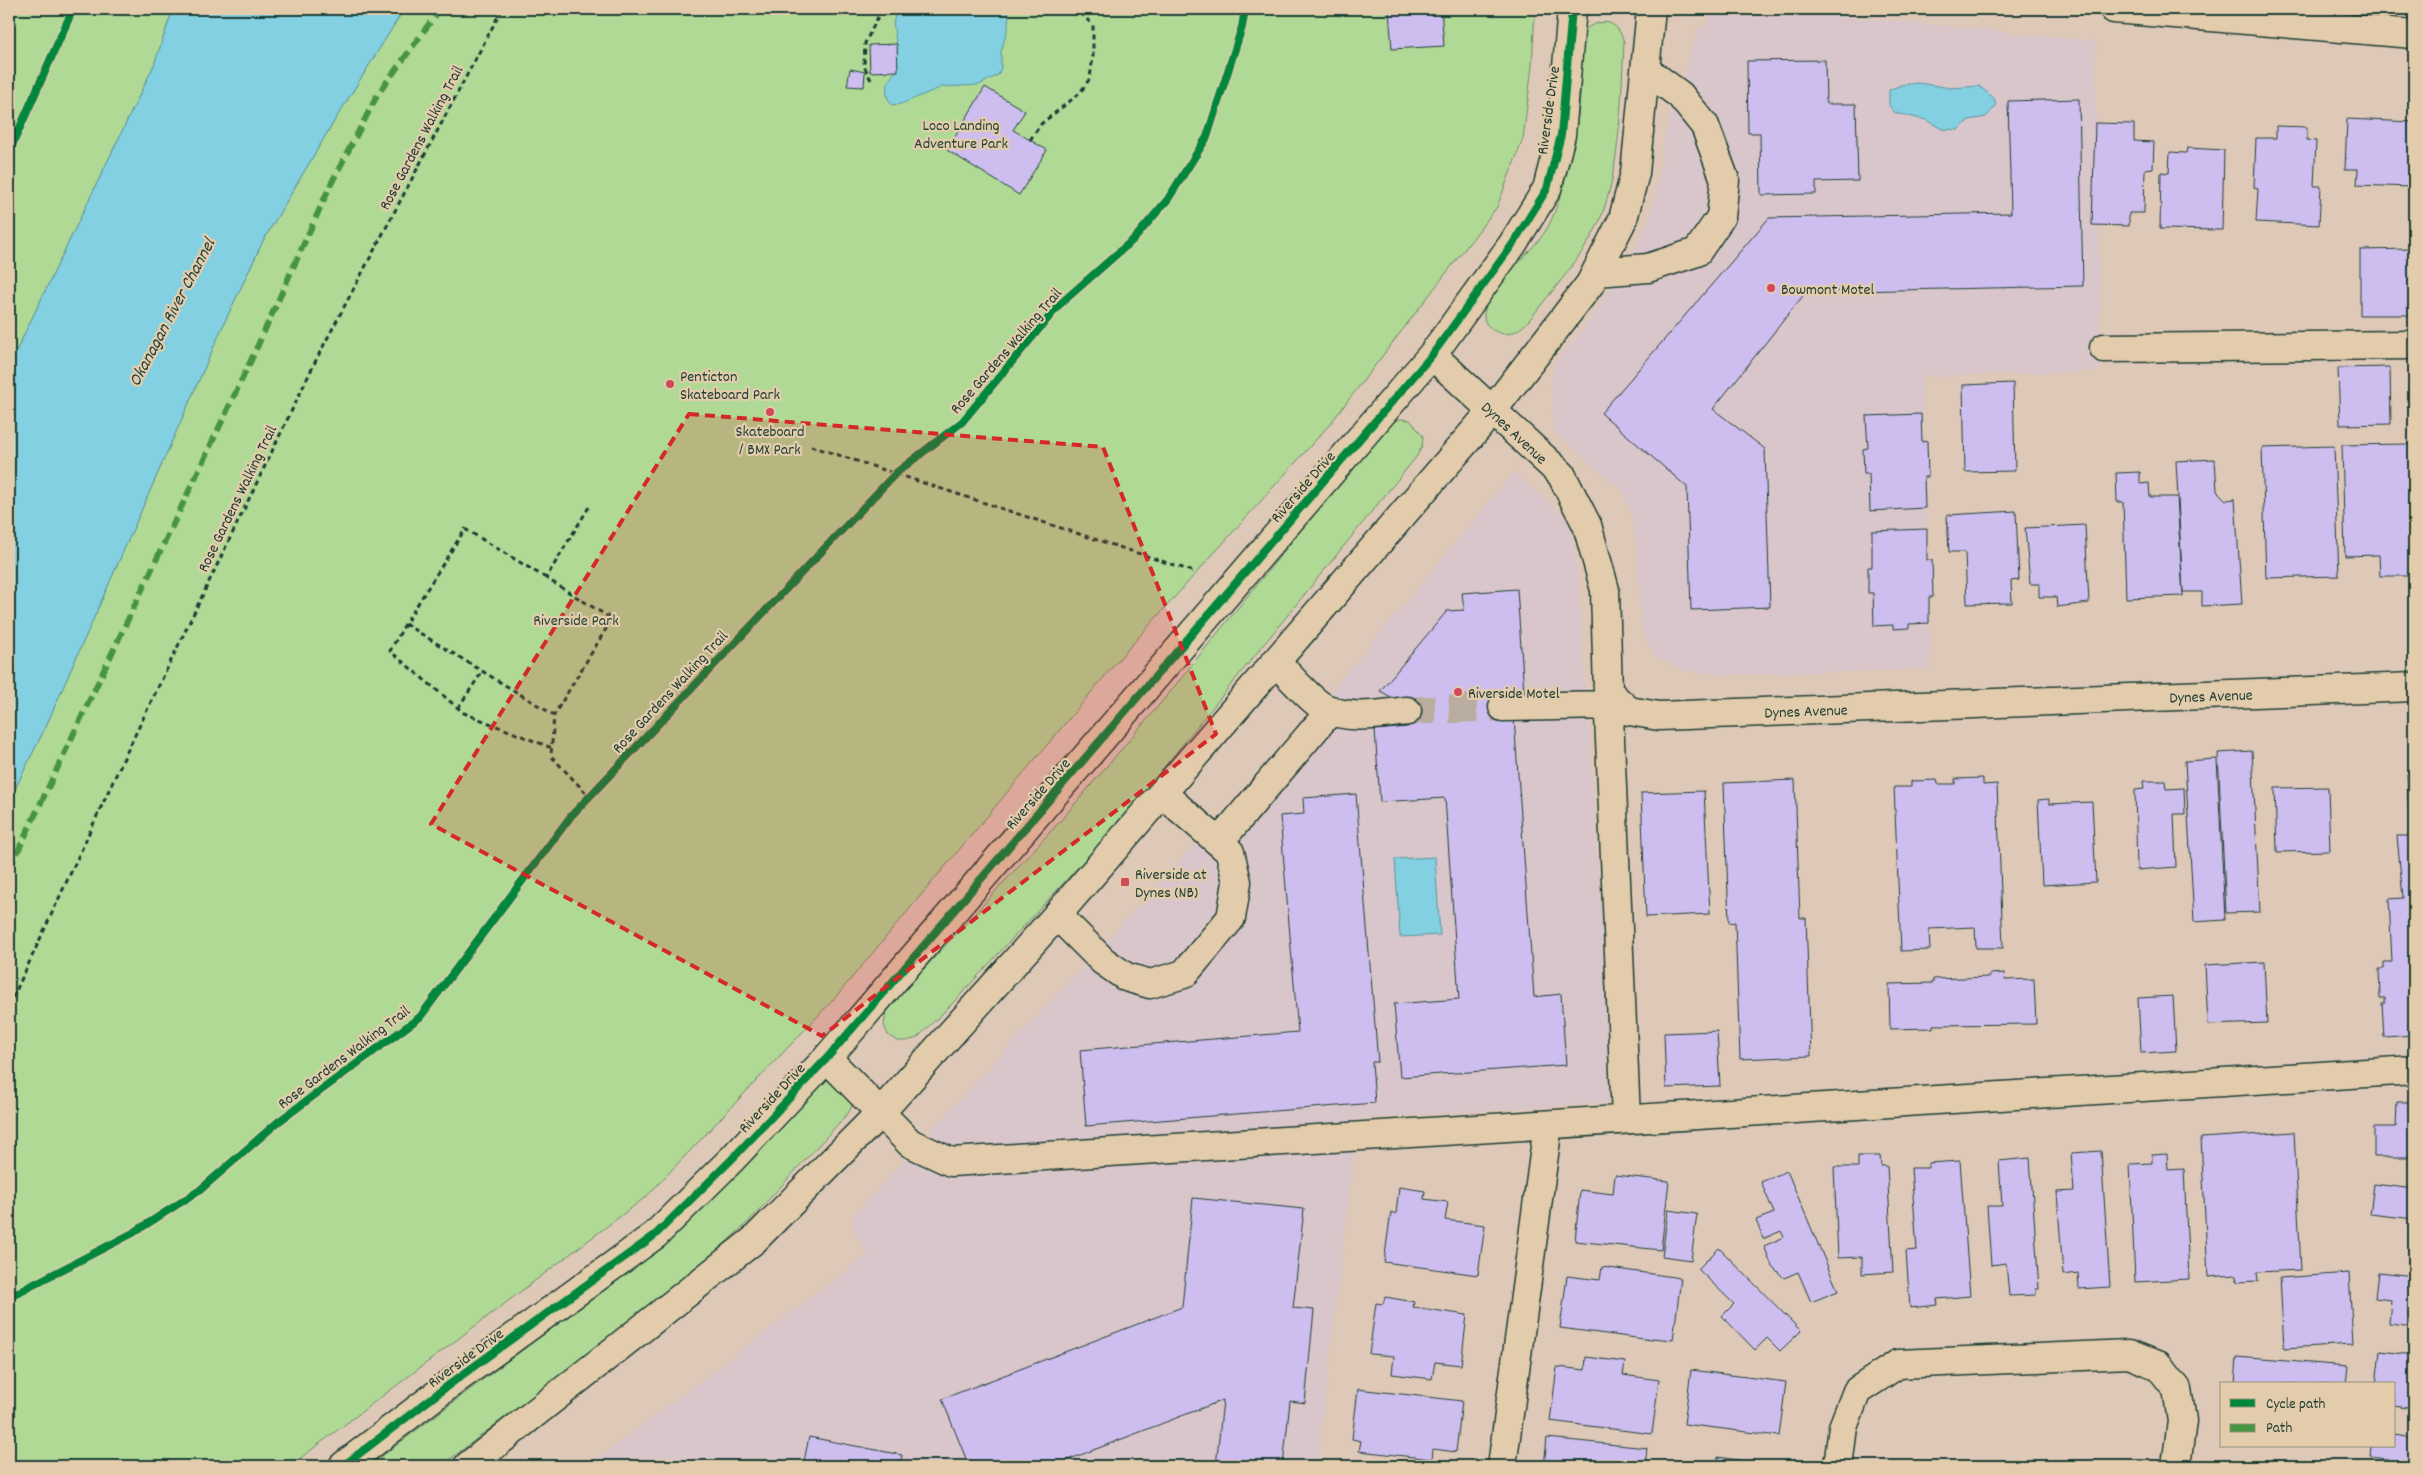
<svg xmlns="http://www.w3.org/2000/svg" width="2423" height="1475" font-family="Dekko,sans-serif">
	<style>
		.built { fill: #d9c6ca }
		.green { fill: #b0d996; stroke: #688b65 }
		.water { fill: #83d0e2; stroke: #5b959c }
		.building { fill: #cebef0; stroke: #1f3d34 }
		.lines { fill: none; stroke-linecap: round; stroke-linejoin: round }
		.minor-tunnel { stroke: #b8ad9e; stroke-width: 28; stroke-dasharray: 28 14; stroke-linecap: butt }
		.minor-casing { stroke: #1f3d34; stroke-width: 31 }
		.path { stroke: #1f3d34; stroke-width: 3; stroke-dasharray: 5 4; stroke-linecap: butt }
		.minor { stroke: #e2ccab; stroke-width: 28 }
		.quiet { stroke: #479441; stroke-width: 6; stroke-dasharray: 12 6; stroke-linecap: butt }
		.cycleway-casing { stroke: #e2ccab; stroke-width: 11 }
		.cycleway { stroke: #00873e; stroke-width: 8 }
		.marked { fill: #d62828; fill-opacity: 0.2; stroke: #d62828; stroke-width: 4; stroke-dasharray: 10 6; stroke-linejoin: round }
		.poi-dot { fill: #d1495b; stroke: #e2ccab; stroke-width: 2 }
		.labels { text-anchor: middle; stroke-width: 4.5; stroke-linejoin: round; paint-order: stroke }
		.street-label { font-size: 16px; fill: #1f3d34; stroke: #e2ccab }
		.park-label { font-size: 16px; fill: #264539; stroke: #e2ccab }
		.poi-label { font-size: 16px; fill: #1f3d34; stroke: #e2ccab; text-anchor: start }
		.water-label { font-size: 18px; font-style: italic; fill: #24443d; stroke: #e2ccab }
	</style>
	<rect width="100%" height="100%" fill="#dec9b9"/>
	<filter id="ink" filterUnits="userSpaceOnUse"><feTurbulence type="fractalNoise" baseFrequency=".02" numOctaves="2"/><feDisplacementMap in="SourceGraphic" scale="10" xChannelSelector="R" yChannelSelector="G"/><feConvolveMatrix kernelMatrix="1 2 1 2 8 2 1 2 1" color-interpolation-filters="sRGB"/></filter>
	<g filter="url(#ink)">
		<path class="built" d="M 1719,9 L 1774,9 L 2095,41 L 2101,371 L 1922,377 L 1931,669 L 1727,675 L 1685,671 L 1657,658 L 1646,640 L 1641,627 L 1636,543 L 1630,510 L 1623,492 L 1553,430 L 1551,381 L 1555,362 L 1588,323 L 1643,235 L 1655,199 L 1664,138 L 1697,32 Z
			M 1514,472 L 1562,514 L 1570,526 L 1577,564 L 1615,1102 L 1358,1119 L 1317,1466 L 588,1466 L 867,1255 L 855,1232 L 853,1216 L 1230,806 L 1357,661 Z"/>
		<path class="green" d="M 9,9 L 173,9 L 154,65 L 9,366 Z
			M 404,9 L 1535,9 L 1532,66 L 1523,139 L 1497,207 L 1330,424 L 1120,658 L 834,999 L 647,1196 L 290,1466 L 9,1466 L 9,801 L 46,726 L 226,319 L 263,241 L 330,128 Z
			M 1605,22 C 1617,24 1620,31 1624,42 C 1621,98 1621,183 1594,232 C 1580,258 1560,282 1541,305 C 1531,318 1518,338 1500,333 C 1493,331 1485,325 1484,318 C 1480,294 1534,251 1546,230 C 1554,217 1560,198 1564,184 C 1573,152 1581,109 1581,76 C 1581,63 1576,41 1584,31 C 1589,25 1597,23 1605,22 Z
			M 1400,419 L 1410,420 L 1423,436 L 1422,446 L 1417,456 L 1117,825 L 951,1005 L 917,1038 L 907,1041 L 897,1041 L 888,1035 L 884,1025 L 886,1013 L 898,997 L 1062,819 L 1165,698 L 1387,424 Z
			M 836,1078 L 854,1101 L 849,1112 L 749,1221 L 688,1278 L 441,1466 L 369,1466 L 629,1269 L 824,1080 Z"/>
		<path class="water" d="M 173,9 L 404,9 L 330,128 L 263,241 L 226,319 L 46,726 L 9,801 L 9,366 L 154,65 Z
			M 897,9 L 1009,9 L 1008,27 L 1001,52 L 1001,68 L 998,75 L 979,85 L 942,87 L 901,104 L 892,105 C 882,92 887,81 897,70 L 897,47 L 893,23 Z
			M 1918,83 L 1951,88 L 1979,86 L 1994,98 L 1996,106 L 1986,117 L 1969,120 L 1958,130 L 1942,129 L 1926,120 L 1895,113 L 1889,105 L 1889,90 L 1901,85 Z
			M 1435,857 L 1440,935 L 1400,937 L 1395,859 Z"/>
		<path class="building" d="M 1441,9 L 1444,46 L 1392,49 L 1389,10 Z
			M 897,44 L 898,71 L 870,72 L 869,45 Z
			M 1825,60 L 1826,104 L 1856,104 L 1858,181 L 1816,182 L 1816,194 L 1761,195 L 1760,133 L 1748,133 L 1747,61 Z
			M 850,69 L 865,72 L 864,87 L 847,86 Z
			M 985,87 L 1025,111 L 1013,130 L 1047,150 L 1019,195 L 947,150 Z
			M 2079,99 L 2083,286 L 1806,292 L 1713,409 L 1765,449 L 1770,607 L 1691,610 L 1687,487 L 1601,413 L 1769,218 L 2011,213 L 2008,101 Z
			M 2347,119 L 2412,122 L 2410,187 L 2357,185 L 2358,169 L 2345,169 Z
			M 2095,123 L 2134,124 L 2134,141 L 2154,142 L 2153,168 L 2145,169 L 2144,213 L 2129,213 L 2129,226 L 2092,225 Z
			M 2276,126 L 2307,127 L 2307,140 L 2316,141 L 2314,186 L 2321,186 L 2319,225 L 2256,222 L 2258,189 L 2254,188 L 2256,138 L 2276,138 Z
			M 2187,148 L 2224,150 L 2222,230 L 2160,229 L 2161,172 L 2169,173 L 2170,152 L 2186,153 Z
			M 2413,249 L 2413,315 L 2360,315 L 2360,250 Z
			M 2390,367 L 2391,424 L 2340,425 L 2338,368 Z
			M 2013,383 L 2015,471 L 1965,472 L 1963,385 Z
			M 1921,414 L 1922,442 L 1927,441 L 1928,477 L 1924,477 L 1925,508 L 1870,511 L 1869,474 L 1864,474 L 1863,449 L 1868,448 L 1866,416 Z
			M 2410,444 L 2413,576 L 2380,576 L 2379,555 L 2345,556 L 2342,445 Z
			M 2334,446 L 2339,576 L 2266,578 L 2262,448 Z
			M 2215,459 L 2217,491 L 2226,500 L 2235,499 L 2242,604 L 2202,606 L 2202,592 L 2183,592 L 2176,461 Z
			M 2140,472 L 2140,484 L 2149,483 L 2150,497 L 2177,497 L 2183,596 L 2126,598 L 2123,502 L 2117,502 L 2116,473 Z
			M 2016,511 L 2019,580 L 2011,581 L 2012,603 L 1967,604 L 1965,552 L 1949,552 L 1947,515 Z
			M 2085,525 L 2089,603 L 2057,607 L 2056,597 L 2039,597 L 2039,584 L 2030,584 L 2025,528 Z
			M 1927,529 L 1927,560 L 1932,560 L 1933,597 L 1929,597 L 1929,623 L 1909,624 L 1909,628 L 1893,629 L 1893,625 L 1874,626 L 1873,593 L 1868,593 L 1868,567 L 1872,567 L 1872,531 Z
			M 1517,589 L 1524,692 L 1502,694 L 1514,718 L 1534,997 L 1561,994 L 1566,1065 L 1400,1077 L 1394,1004 L 1459,999 L 1445,798 L 1380,802 L 1375,730 L 1408,727 L 1406,699 L 1393,698 L 1380,691 L 1447,611 L 1464,610 L 1462,593 Z
			M 2252,751 L 2260,912 L 2226,913 L 2218,753 Z
			M 2217,759 L 2225,920 L 2194,922 L 2185,761 Z
			M 2407,774 L 2414,774 L 2414,1035 L 2384,1037 L 2382,1003 L 2385,1003 L 2385,998 L 2380,998 L 2379,969 L 2384,969 L 2384,962 L 2392,962 L 2389,899 L 2403,898 L 2397,836 L 2410,836 Z
			M 1983,778 L 1983,785 L 1997,784 L 2003,948 L 1976,948 L 1975,927 L 1929,929 L 1930,950 L 1901,951 L 1894,787 L 1911,787 L 1911,781 L 1937,780 L 1938,784 L 1955,784 L 1955,779 Z
			M 1795,780 L 1800,918 L 1806,918 L 1811,1056 L 1740,1059 L 1735,922 L 1729,923 L 1724,783 Z
			M 2143,781 L 2165,781 L 2166,789 L 2184,788 L 2185,814 L 2174,814 L 2176,867 L 2137,870 L 2135,790 L 2144,789 Z
			M 2328,787 L 2330,851 L 2277,852 L 2275,788 Z
			M 1704,791 L 1710,914 L 1646,917 L 1641,793 Z
			M 1356,794 L 1378,1062 L 1372,1062 L 1375,1103 L 1086,1126 L 1080,1050 L 1298,1032 L 1280,816 L 1304,814 L 1303,798 Z
			M 2049,799 L 2049,804 L 2092,802 L 2096,882 L 2042,885 L 2038,800 Z
			M 2264,962 L 2267,1023 L 2208,1025 L 2205,965 Z
			M 2004,973 L 2005,980 L 2034,979 L 2036,1024 L 1933,1025 L 1933,1028 L 1890,1029 L 1889,984 L 1933,983 L 1933,979 L 1990,977 L 1990,974 Z
			M 2173,996 L 2176,1051 L 2141,1053 L 2138,998 Z
			M 1717,1031 L 1720,1086 L 1666,1088 L 1664,1033 Z
			M 2397,1102 L 2414,1102 L 2414,1157 L 2374,1157 L 2374,1127 L 2396,1127 Z
			M 2294,1132 L 2301,1270 L 2257,1272 L 2258,1281 L 2237,1282 L 2236,1275 L 2208,1277 L 2201,1138 Z
			M 2101,1151 L 2110,1287 L 2079,1289 L 2078,1273 L 2063,1275 L 2057,1192 L 2074,1191 L 2071,1153 Z
			M 2167,1154 L 2168,1170 L 2184,1169 L 2189,1279 L 2135,1282 L 2130,1164 L 2152,1163 L 2152,1155 Z
			M 1858,1156 L 1880,1156 L 1881,1166 L 1887,1166 L 1893,1272 L 1862,1274 L 1862,1257 L 1838,1258 L 1834,1167 L 1858,1167 Z
			M 2030,1158 L 2039,1289 L 2036,1289 L 2036,1295 L 2009,1296 L 2006,1263 L 1991,1265 L 1987,1206 L 2002,1206 L 1999,1161 Z
			M 1960,1161 L 1970,1296 L 1937,1299 L 1938,1305 L 1910,1308 L 1906,1251 L 1917,1250 L 1911,1168 L 1928,1168 L 1928,1163 Z
			M 1787,1171 L 1838,1291 L 1811,1302 L 1798,1272 L 1784,1278 L 1772,1266 L 1764,1246 L 1784,1237 L 1781,1231 L 1763,1239 L 1756,1220 L 1774,1213 L 1761,1182 Z
			M 1615,1175 L 1669,1181 L 1661,1250 L 1575,1241 L 1580,1190 L 1613,1194 Z
			M 2374,1184 L 2414,1189 L 2414,1219 L 2370,1214 Z
			M 1399,1187 L 1425,1191 L 1424,1199 L 1448,1202 L 1445,1220 L 1485,1225 L 1478,1275 L 1384,1262 L 1391,1212 L 1396,1214 Z
			M 1193,1198 L 1304,1209 L 1293,1308 L 1314,1310 L 1305,1403 L 1290,1401 L 1283,1466 L 1216,1466 L 1223,1400 L 1052,1466 L 969,1466 L 942,1399 L 1182,1307 Z
			M 1668,1210 L 1697,1214 L 1691,1260 L 1662,1256 Z
			M 1719,1248 L 1801,1331 L 1780,1351 L 1767,1338 L 1755,1350 L 1722,1316 L 1734,1304 L 1698,1269 Z
			M 1602,1267 L 1681,1278 L 1673,1340 L 1652,1338 L 1652,1340 L 1560,1328 L 1567,1276 L 1600,1280 Z
			M 2378,1272 L 2414,1276 L 2414,1327 L 2389,1324 L 2391,1300 L 2375,1298 Z
			M 2349,1273 L 2353,1344 L 2284,1348 L 2280,1278 Z
			M 1385,1297 L 1414,1302 L 1413,1307 L 1467,1315 L 1461,1365 L 1435,1362 L 1432,1379 L 1392,1374 L 1394,1356 L 1369,1354 L 1376,1303 L 1383,1304 Z
			M 2380,1351 L 2414,1355 L 2414,1408 L 2394,1405 L 2394,1384 L 2376,1384 Z
			M 1586,1357 L 1625,1362 L 1623,1375 L 1659,1380 L 1652,1434 L 1550,1421 L 1557,1367 L 1585,1370 Z
			M 2237,1357 L 2348,1366 L 2346,1384 L 2235,1384 Z
			M 1691,1370 L 1786,1382 L 1779,1436 L 1684,1424 Z
			M 1358,1389 L 1462,1401 L 1456,1452 L 1433,1449 L 1432,1459 L 1359,1451 L 1361,1441 L 1352,1439 Z
			M 2394,1435 L 2414,1438 L 2414,1466 L 2387,1466 L 2388,1459 L 2370,1457 L 2371,1446 L 2394,1446 Z
			M 809,1437 L 902,1455 L 900,1466 L 803,1466 Z
			M 1547,1438 L 1647,1448 L 1645,1466 L 1544,1466 Z
			M 1718,1457 L 1759,1463 L 1759,1466 L 1682,1466 L 1683,1460 L 1717,1465 Z"/>
		<g class="lines">
			<path class="minor-tunnel" d="M 1407,711 L 1503,707"/>
			<g class="minor-casing">
				<path id="minor" d="M 2114,9 L 2414,34
					M 1596,272 L 1648,268 L 1697,252 L 1721,217 L 1725,180 L 1705,126 L 1680,95 L 1646,70
					M 2104,348 L 2414,345
					M 1432,355 L 1561,474 L 1587,525 L 1605,590 L 1608,692 L 1629,711 L 1659,716 L 2414,687
					M 1276,662 C 1288,674 1309,699 1323,707 C 1347,721 1381,714 1407,711
					M 1608,692 L 1626,1119
					M 1503,707 L 1609,705
					M 1219,842 L 1331,710
					M 1057,915 L 1103,961 L 1126,977 L 1150,984 L 1184,974 L 1231,918 L 1237,882 L 1230,852 L 1163,794
					M 827,1058 L 910,1143 L 951,1162 L 2414,1070
					M 343,1466 L 458,1378 L 655,1235 L 732,1159 L 827,1058 L 1432,355 L 1512,245 L 1547,189 L 1561,135 L 1572,9
					M 468,1466 L 754,1240 L 880,1113 L 1057,915 L 1492,411 L 1590,284 L 1623,219 L 1635,173 L 1651,9
					M 1502,1466 L 1548,1125
					M 1838,1466 L 1843,1427 L 1857,1391 L 1898,1364 L 2129,1354 L 2159,1366 L 2177,1389 L 2182,1421 L 2176,1466"/>
			</g>
			<path class="path" d="M 871,80 L 864,66 L 865,43 L 882,9
				M 1030,140 L 1041,124 L 1080,93 L 1090,78 L 1093,56 L 1093,25 L 1076,9
				M 811,446 L 1195,572
				M 589,507 L 546,578 L 612,619 L 554,715 L 551,756 L 589,796
				M 546,578 L 465,529 L 405,624 L 554,715
				M 405,624 L 390,651 L 458,708 L 464,713 L 552,748
				M 458,708 L 482,672
				M 9,1006 L 122,762 L 318,356 L 502,9
				M 9,1297 L 133,1233 L 200,1190 L 278,1122 L 420,1017 L 571,816 L 896,473 L 962,422 L 1059,305 L 1135,238 L 1168,199 L 1207,137 L 1242,27 L 1245,9"/>
			<use href="#minor" class="minor"/>
			<path class="quiet" d="M 9,870 L 253,356 L 331,184 L 378,94 L 440,9"/>
			<g class="cycleway-casing">
				<path id="cycleway" d="M 9,152 L 73,9
					M 9,1297 L 133,1233 L 200,1190 L 278,1122 L 420,1017 L 571,816 L 896,473 L 962,422 L 1059,305 L 1135,238 L 1168,199 L 1207,137 L 1242,27 L 1245,9
					M 343,1466 L 458,1378 L 655,1235 L 732,1159 L 827,1058 L 1432,355 L 1512,245 L 1547,189 L 1561,135 L 1572,9"/>
			</g>
			<use href="#cycleway" class="cycleway"/>
		</g>
	</g>
	<path class="marked" d="M 689,414 L 1103,447 L 1216,734 L 822,1036 L 431,824 Z"/>
	<g class="poi-dot">
		<circle cx="1771" cy="288" r="5"/>
		<circle cx="670" cy="384" r="5"/>
		<circle cx="770" cy="412" r="5"/>
		<circle cx="1458" cy="692" r="5"/>
		<rect x="1120" y="877" width="10" height="10" rx="2.5"/>
	</g>
	<g class="labels">
		<g class="street-label">
			<text transform="translate(1547 110) rotate(-82)" y="6">Riverside Drive</text>
			<text transform="translate(420 137) rotate(-62)" y="6">Rose Gardens Walking Trail</text>
			<text transform="translate(1005 350) rotate(-49)" y="6">Rose Gardens Walking Trail</text>
			<text transform="translate(1515 432) rotate(43)" y="6">Dynes Avenue</text>
			<text transform="translate(1302 486) rotate(-49)" y="6">Riverside Drive</text>
			<text transform="translate(236 498) rotate(-64)" y="6">Rose Gardens Walking Trail</text>
			<text transform="translate(669 691) rotate(-47)" y="6">Rose Gardens Walking Trail</text>
			<text transform="translate(2211 695) rotate(-2)" y="6">Dynes Avenue</text>
			<text transform="translate(1806 710) rotate(-2)" y="6">Dynes Avenue</text>
			<text transform="translate(1037 793) rotate(-49)" y="6">Riverside Drive</text>
			<text transform="translate(343 1056) rotate(-37)" y="6">Rose Gardens Walking Trail</text>
			<text transform="translate(771 1097) rotate(-47)" y="6">Riverside Drive</text>
			<text transform="translate(465 1357) rotate(-36)" y="6">Riverside Drive</text>
		</g>
		<g class="park-label">
			<text x="961" y="130">Loco Landing<tspan x="961" dy="18">Adventure Park</tspan></text>
			<text x="576" y="625">Riverside Park</text>
		</g>
		<g class="poi-label">
			<text x="1781" y="294">Bowmont Motel</text>
			<text x="680" y="381">Penticton<tspan x="680" dy="18">Skateboard Park</tspan></text>
			<text x="770" y="436" text-anchor="middle">Skateboard<tspan x="770" dy="18">/ BMX Park</tspan></text>
			<text x="1468" y="698">Riverside Motel</text>
			<text x="1135" y="879">Riverside at<tspan x="1135" dy="18">Dynes (NB)</tspan></text>
		</g>
		<g class="water-label">
			<text transform="translate(171 312) rotate(-62)" y="6">Okanagan River Channel</text>
		</g>
	</g>
	<rect width="2423" height="1475" fill="none" stroke="#e2ccab" stroke-width="30"/>
	<rect x="15" y="15" width="2393" height="1445" fill="none" stroke="#1f3d34" stroke-width="2" filter="url(#ink)"/>
	<rect x="2220" y="1382" width="175" height="65" fill="#e2ccab" stroke="#94937b"/>
	<rect x="2230" y="1399" width="25" height="8" fill="#00873e" stroke="#94937b"/>
	<text x="2266" y="1408" font-size="15" fill="#1f3d34">Cycle path</text>
	<rect x="2230" y="1424" width="25" height="8" fill="#479441" stroke="#94937b"/>
	<text x="2266" y="1432" font-size="15" fill="#1f3d34">Path</text>
</svg>
